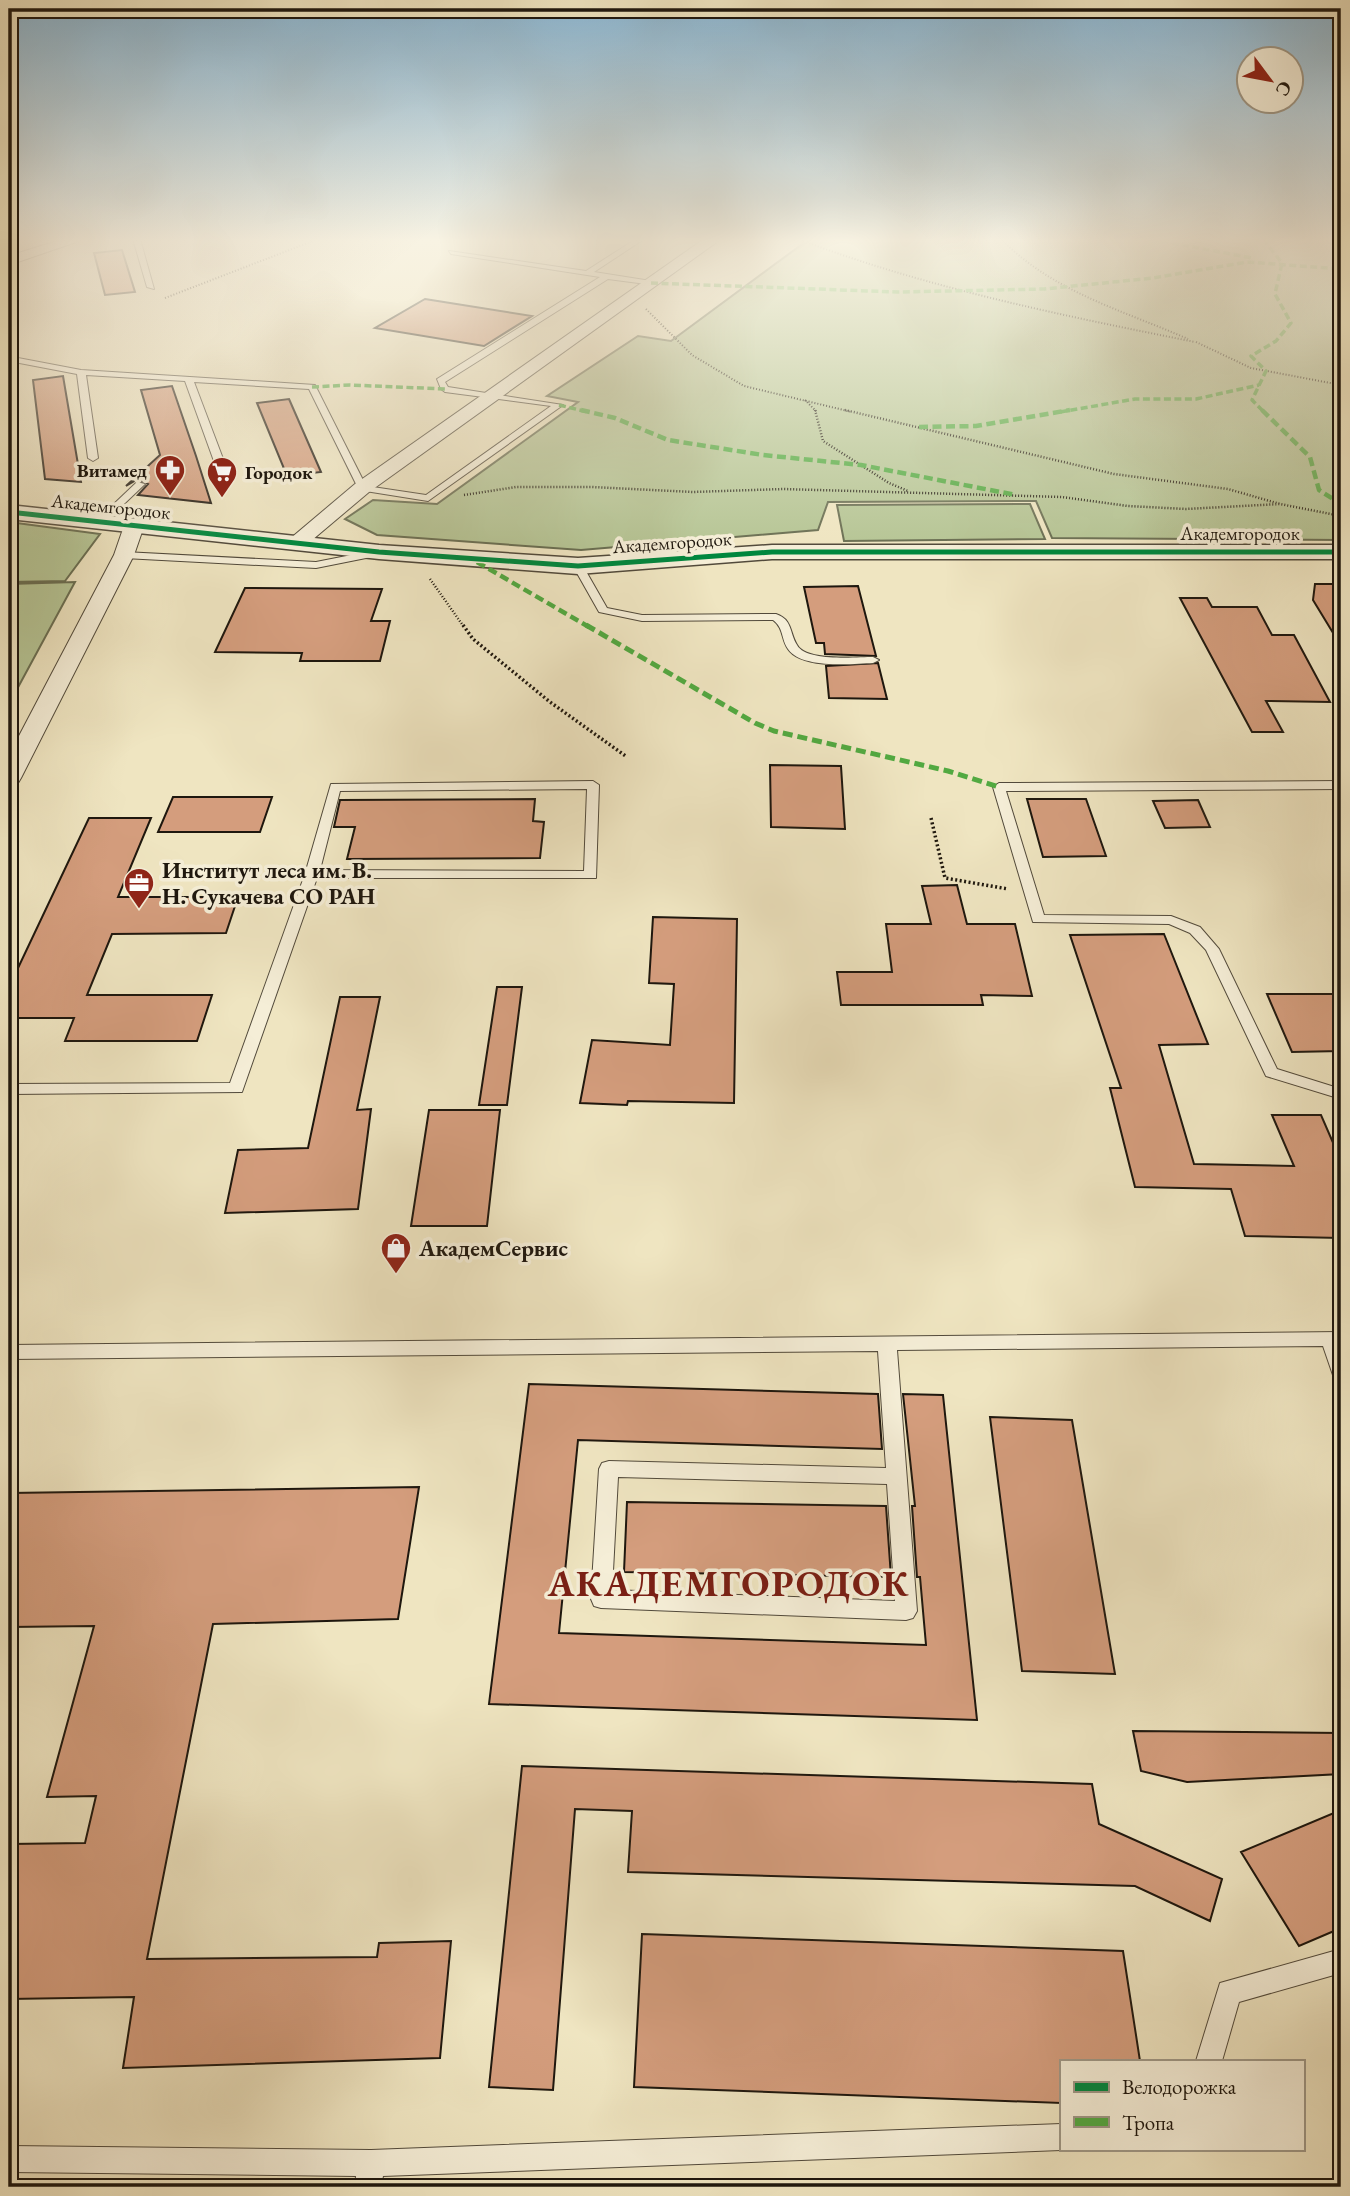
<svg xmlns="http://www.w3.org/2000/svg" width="1350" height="2196" font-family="'EB Garamond',serif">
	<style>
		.green { fill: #b6c595; stroke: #6a6e52; stroke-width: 2 }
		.building { fill: #d49d7d; stroke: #1e170e; stroke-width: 2 }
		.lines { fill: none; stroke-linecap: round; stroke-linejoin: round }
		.service-casing { stroke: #524a3b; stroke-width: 2 }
		.minor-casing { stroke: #524a3b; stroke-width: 2 }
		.tertiary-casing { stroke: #524a3b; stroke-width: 3 }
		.path-far2 { stroke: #1e170e; stroke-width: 2; stroke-dasharray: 1 2; stroke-linecap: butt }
		.path-far1 { stroke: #1e170e; stroke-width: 2.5; stroke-dasharray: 1 2; stroke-linecap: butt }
		.path { stroke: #1e170e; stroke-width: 3.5; stroke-dasharray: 2 2.5; stroke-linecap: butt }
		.service { fill: #f5eed7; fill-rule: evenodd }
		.minor { fill: #f5eed7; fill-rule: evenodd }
		.tertiary { fill: #f5eed7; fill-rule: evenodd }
		.quiet-far2 { stroke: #52a941; stroke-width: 3.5; stroke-dasharray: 7 3.5; stroke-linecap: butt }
		.quiet-far1 { stroke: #52a941; stroke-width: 4.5; stroke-dasharray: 9 4.5; stroke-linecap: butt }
		.quiet { stroke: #52a941; stroke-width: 5; stroke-dasharray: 10 5; stroke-linecap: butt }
		.cycleway-casing { stroke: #f5eed7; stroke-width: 8 }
		.cycleway { stroke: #00873e; stroke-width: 5 }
		.labels { text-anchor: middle; stroke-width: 7; stroke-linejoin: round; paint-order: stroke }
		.far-poi-label { font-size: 19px; font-weight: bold; fill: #1e170e; stroke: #f5eed7; text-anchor: end }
		.far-street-label { font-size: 19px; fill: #1e170e; stroke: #f5eed7 }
		.poi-label { font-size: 23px; font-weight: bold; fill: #1e170e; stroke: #f5eed7; text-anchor: start }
		.near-district-label { font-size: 37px; font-weight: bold; letter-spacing: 2px; fill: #7a1f14; stroke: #f5eed7 }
	</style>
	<rect width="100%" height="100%" fill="#efe5c1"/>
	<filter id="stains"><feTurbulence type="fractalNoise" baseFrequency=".00286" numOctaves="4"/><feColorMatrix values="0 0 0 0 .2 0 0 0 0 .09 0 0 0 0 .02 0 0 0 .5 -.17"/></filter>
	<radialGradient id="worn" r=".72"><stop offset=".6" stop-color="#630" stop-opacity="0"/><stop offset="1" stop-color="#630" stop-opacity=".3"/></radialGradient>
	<path class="green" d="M 809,239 L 1319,239 L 1341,247 L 1341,540 L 1052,538 L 1036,501 L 828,502 L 818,530 L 581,550 L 377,535 L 345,519 L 373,500 L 437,504 L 578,402 L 547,396 L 638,336 L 671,341 Z
		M 1030,504 L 1045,539 L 844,541 L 837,505 Z
		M 9,522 L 100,534 L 65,581 L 9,582 Z
		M 75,582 L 9,704 L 9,584 Z"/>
	<path class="building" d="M 122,250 L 135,292 L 105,295 L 94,253 Z
		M 425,299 L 532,316 L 484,346 L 375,328 Z
		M 63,376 L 81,482 L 45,479 L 33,380 Z
		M 172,386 L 196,456 L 211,503 L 138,495 L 148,484 L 138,479 L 126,486 L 160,455 L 141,390 Z
		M 289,399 L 321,472 L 287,476 L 257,403 Z
		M 1315,584 L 1341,584 L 1341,646 L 1313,600 Z
		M 858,586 L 876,656 L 825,654 L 824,643 L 816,643 L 804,587 Z
		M 245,588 L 382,589 L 371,621 L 390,621 L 380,661 L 300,661 L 302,653 L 215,652 Z
		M 1180,598 L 1207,598 L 1212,607 L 1257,607 L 1272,635 L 1294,635 L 1330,702 L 1266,701 L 1283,732 L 1252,732 Z
		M 878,663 L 887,699 L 829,698 L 826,666 Z
		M 770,765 L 841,766 L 845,829 L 771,827 Z
		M 173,797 L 272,797 L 260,832 L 158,832 Z
		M 535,799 L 533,821 L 544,822 L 540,858 L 347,859 L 355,827 L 334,827 L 340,800 Z
		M 1027,799 L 1086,799 L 1106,856 L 1043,857 Z
		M 1198,800 L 1210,827 L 1165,828 L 1153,801 Z
		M 89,818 L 151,818 L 118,897 L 238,897 L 226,933 L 112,934 L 87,995 L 212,995 L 197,1041 L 65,1041 L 74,1018 L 9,1018 L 9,987 Z
		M 957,885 L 967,924 L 1015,924 L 1032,996 L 981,995 L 983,1005 L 841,1005 L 837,972 L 892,972 L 886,924 L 931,924 L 922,886 Z
		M 653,917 L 737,919 L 734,1103 L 628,1101 L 627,1105 L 580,1103 L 592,1040 L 670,1045 L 674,984 L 649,983 Z
		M 1164,934 L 1208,1044 L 1159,1045 L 1194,1164 L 1294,1166 L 1272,1115 L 1321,1115 L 1341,1161 L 1341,1238 L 1245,1236 L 1231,1189 L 1135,1187 L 1110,1088 L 1121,1088 L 1070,935 Z
		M 497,987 L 522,987 L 507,1105 L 479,1105 Z
		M 1267,994 L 1341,994 L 1341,1051 L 1292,1052 Z
		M 340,997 L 380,997 L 357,1110 L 371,1109 L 358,1209 L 225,1213 L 238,1150 L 308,1148 Z
		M 429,1110 L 500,1110 L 487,1226 L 411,1226 Z
		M 529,1384 L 878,1394 L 882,1449 L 578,1440 L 559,1633 L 926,1645 L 920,1577 L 917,1577 L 912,1506 L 915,1506 L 903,1394 L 943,1395 L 977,1720 L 489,1704 Z
		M 990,1417 L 1072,1420 L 1115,1674 L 1022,1671 Z
		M 419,1487 L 398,1619 L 213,1624 L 147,1959 L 377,1957 L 379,1943 L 451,1941 L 440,2058 L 123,2068 L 134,1997 L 9,1999 L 9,1844 L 85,1843 L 96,1796 L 47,1797 L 94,1626 L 9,1627 L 9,1493 Z
		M 627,1502 L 886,1506 L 891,1577 L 624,1572 Z
		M 1133,1731 L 1341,1733 L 1341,1774 L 1187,1782 L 1141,1771 Z
		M 522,1766 L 1092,1784 L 1099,1824 L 1222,1879 L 1210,1921 L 1135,1886 L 628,1872 L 632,1811 L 575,1809 L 553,2090 L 489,2087 Z
		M 1341,1810 L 1341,1928 L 1299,1946 L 1241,1852 Z
		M 642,1934 L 1123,1951 L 1140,2061 L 1061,2061 L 1061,2103 L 634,2087 Z"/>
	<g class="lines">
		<g class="service-casing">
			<path id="service" d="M 133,239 L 140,239 L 154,289 L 147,287 Z
				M 636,239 L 644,239 L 594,272 L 651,281 L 654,285 L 608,279 L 445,382 L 448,387 L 563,405 L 428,501 L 359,490 L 309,389 L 194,382 L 225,464 L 220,467 L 215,464 L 185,381 L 86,375 L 98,458 L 93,461 L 88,458 L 77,374 L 9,361 L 9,316 L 13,318 L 18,358 L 81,370 L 315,385 L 366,486 L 426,495 L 551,406 L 445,392 L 441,389 L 437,379 L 600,277 L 451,254 L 449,251 L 586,271 Z
				M 137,482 L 145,484 L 103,524 L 97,524 L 97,520 Z
				M 377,550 L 382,553 L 381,555 L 316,568 L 124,558 L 119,555 L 124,552 L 316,562 Z
				M 578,563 L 583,566 L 607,608 L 642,615 L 776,614 C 793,620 789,632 797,645 C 806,662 856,657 873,657 L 879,660 L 873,663 C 852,664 801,669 788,649 C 781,639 784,628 773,620 L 642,621 L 599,612 L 573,566 Z
				M 593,781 L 599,785 L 596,878 L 317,878 L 242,1092 L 9,1094 L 9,1084 L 230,1083 L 305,874 L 331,784 ZM 587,789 L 584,871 L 320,870 L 340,791 Z
				M 1341,781 L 1341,789 L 1006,791 L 1044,915 L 1171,916 L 1200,927 L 1219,949 L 1277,1069 L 1341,1089 L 1341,1099 L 1266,1076 L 1206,950 L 1190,933 L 1169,924 L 1033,922 L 993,787 L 999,783 Z
				M 1341,1332 L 1341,1380 L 1334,1378 L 1323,1346 L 897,1350 L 917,1611 L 913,1618 L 906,1620 L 601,1608 L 594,1606 L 591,1599 L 599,1469 L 602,1463 L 609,1461 L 886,1468 L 878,1351 L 9,1359 L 9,1345 ZM 618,1477 L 887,1484 L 895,1601 L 612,1590 Z
				M 1341,1949 L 1341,1973 L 1239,2002 L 1222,2061 L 1196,2061 L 1220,1983 Z
				M 1061,2124 L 1061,2149 L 1065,2149 L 1061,2150 L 383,2176 L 381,2187 L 355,2187 L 356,2176 L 9,2172 L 9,2146 L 371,2150 Z"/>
		</g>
		<g class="minor-casing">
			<path id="minor" d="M 63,239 L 85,239 L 9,265 L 9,256 Z
				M 704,239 L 721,239 L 369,492 L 305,546 L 291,546 L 288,542 L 291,538 L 355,484 Z
				M 134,520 L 141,522 L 144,526 L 134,555 L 21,778 L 18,783 L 9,785 L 9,755 L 114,555 L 124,526 L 127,522 Z"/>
		</g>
		<g class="tertiary-casing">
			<path id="tertiary" d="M 9,505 L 379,545 L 578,558 L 772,545 L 1341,545 L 1341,559 L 772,559 L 578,574 L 379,559 L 9,519 Z"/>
		</g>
		<path class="path-far2" d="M 798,239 C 927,288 1060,315 1195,342
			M 1001,239 C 1053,292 1122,310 1188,339
			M 165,298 L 318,239
			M 646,309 L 692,355 L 744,386 L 852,412
			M 1196,342 L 1251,368 L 1341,385
			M 805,400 L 817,412"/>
		<path class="path-far1" d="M 815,410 L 823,441 L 889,483 L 908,491
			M 845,410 L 1114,474 L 1228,489 L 1280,504 L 1341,516
			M 464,495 L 516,487 L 592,487 L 693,492 L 783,489 L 1062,497 L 1128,506 L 1186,509 L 1280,504
			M 430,579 L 464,627"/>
		<path class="path" d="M 463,625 L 473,639 L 550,702 L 627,757
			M 931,818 L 945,878 L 1008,889"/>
		<use href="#service" class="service"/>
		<use href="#minor" class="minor"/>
		<use href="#tertiary" class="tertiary"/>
		<path class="quiet-far2" d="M 1151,239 L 1252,258
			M 1263,239 L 1282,263 L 1275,294 L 1291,323 L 1276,341 L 1251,356 L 1266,371 L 1252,400 L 1264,412
			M 651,283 L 898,292 L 1044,289 L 1153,278 L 1247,262 L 1341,269
			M 312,387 L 350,385 L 445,389
			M 559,405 L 588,412
			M 1060,412 L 1135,399 L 1196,399 L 1259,385"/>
		<path class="quiet-far1" d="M 581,410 L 615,418 L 668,440 L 763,455 L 861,465 L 1016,495
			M 1262,410 L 1310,457 L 1319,490 L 1341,504
			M 919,427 L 976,426 L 1070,410
			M 477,562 L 589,627"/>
		<path class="quiet" d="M 586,625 L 755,723 L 774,731 L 948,771 L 999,787"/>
		<g class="cycleway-casing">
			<path id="cycleway" d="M 9,512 L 379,552 L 578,566 L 772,552 L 1341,552"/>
		</g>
		<use href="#cycleway" class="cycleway"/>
	</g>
	<linearGradient id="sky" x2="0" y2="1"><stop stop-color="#8ab8d6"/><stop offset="0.44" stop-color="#f8f3e3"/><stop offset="1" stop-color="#f8f3e3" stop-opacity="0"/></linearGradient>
	<rect width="1350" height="547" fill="url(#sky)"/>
	<defs>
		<g id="pharmacy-pin" transform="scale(1.575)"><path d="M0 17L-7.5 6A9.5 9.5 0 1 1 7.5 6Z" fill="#8f2418" stroke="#f5eed7"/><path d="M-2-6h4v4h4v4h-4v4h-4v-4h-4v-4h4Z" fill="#fff"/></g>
		<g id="supermarket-pin" transform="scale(1.575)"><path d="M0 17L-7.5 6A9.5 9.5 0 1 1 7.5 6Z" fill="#8f2418" stroke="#f5eed7"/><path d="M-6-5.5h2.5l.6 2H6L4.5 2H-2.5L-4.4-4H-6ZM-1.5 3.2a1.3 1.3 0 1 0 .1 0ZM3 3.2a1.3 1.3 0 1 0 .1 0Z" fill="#fff"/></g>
		<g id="office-pin" transform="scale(1.575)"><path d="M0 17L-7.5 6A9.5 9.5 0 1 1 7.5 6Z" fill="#8f2418" stroke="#f5eed7"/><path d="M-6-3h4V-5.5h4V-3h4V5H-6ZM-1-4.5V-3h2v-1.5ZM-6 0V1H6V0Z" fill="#fff"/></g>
		<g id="shop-pin" transform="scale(1.575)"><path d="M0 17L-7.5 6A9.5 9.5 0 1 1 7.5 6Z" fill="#8f2418" stroke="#f5eed7"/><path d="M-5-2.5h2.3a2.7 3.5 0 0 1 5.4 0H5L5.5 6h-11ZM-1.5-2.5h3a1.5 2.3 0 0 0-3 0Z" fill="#fff"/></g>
	</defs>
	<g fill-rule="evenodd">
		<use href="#pharmacy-pin" x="170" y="470"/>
		<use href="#supermarket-pin" x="222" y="472"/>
		<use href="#office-pin" x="139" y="883"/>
		<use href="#shop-pin" x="396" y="1248"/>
	</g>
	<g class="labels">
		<g class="far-poi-label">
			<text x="147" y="477">Витамед</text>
			<text x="245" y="479" text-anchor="start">Городок</text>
		</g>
		<g class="far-street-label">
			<text transform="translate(111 506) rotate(6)" y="7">Академгородок</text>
			<text x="1240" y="540">Академгородок</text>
			<text transform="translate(672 542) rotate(-4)" y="7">Академгородок</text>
		</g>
		<g class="poi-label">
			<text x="162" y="878">Институт леса им. В.<tspan x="162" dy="26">Н. Сукачева СО РАН</tspan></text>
			<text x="419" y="1256">АкадемСервис</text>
		</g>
		<g class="near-district-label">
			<text x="729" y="1596">АКАДЕМГОРОДОК</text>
		</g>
	</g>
	<rect width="1350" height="2196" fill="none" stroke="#efe5c1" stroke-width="35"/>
	<rect x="10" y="10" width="1329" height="2175" fill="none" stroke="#1e170e" stroke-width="3.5"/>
	<rect x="18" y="18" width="1315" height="2161" fill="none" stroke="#1e170e" stroke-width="2"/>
	<rect x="1060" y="2060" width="245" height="91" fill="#f5eed7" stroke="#9f9887" stroke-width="2"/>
	<rect x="1074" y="2082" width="35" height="10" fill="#00873e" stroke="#9f9887" stroke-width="2"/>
	<text x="1122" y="2094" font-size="21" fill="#1e170e">Велодорожка</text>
	<rect x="1074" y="2117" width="35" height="10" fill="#52a941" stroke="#9f9887" stroke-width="2"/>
	<text x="1122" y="2130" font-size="21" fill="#1e170e">Тропа</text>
	<g transform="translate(1270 80) rotate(122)"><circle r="33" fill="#f5eed7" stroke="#9f9887" stroke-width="2"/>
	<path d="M0-5L12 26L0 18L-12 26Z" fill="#8f2418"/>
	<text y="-10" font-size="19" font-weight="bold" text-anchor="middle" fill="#1e170e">С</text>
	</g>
	<rect width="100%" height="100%" filter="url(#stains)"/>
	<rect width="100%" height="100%" fill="url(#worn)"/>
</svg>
